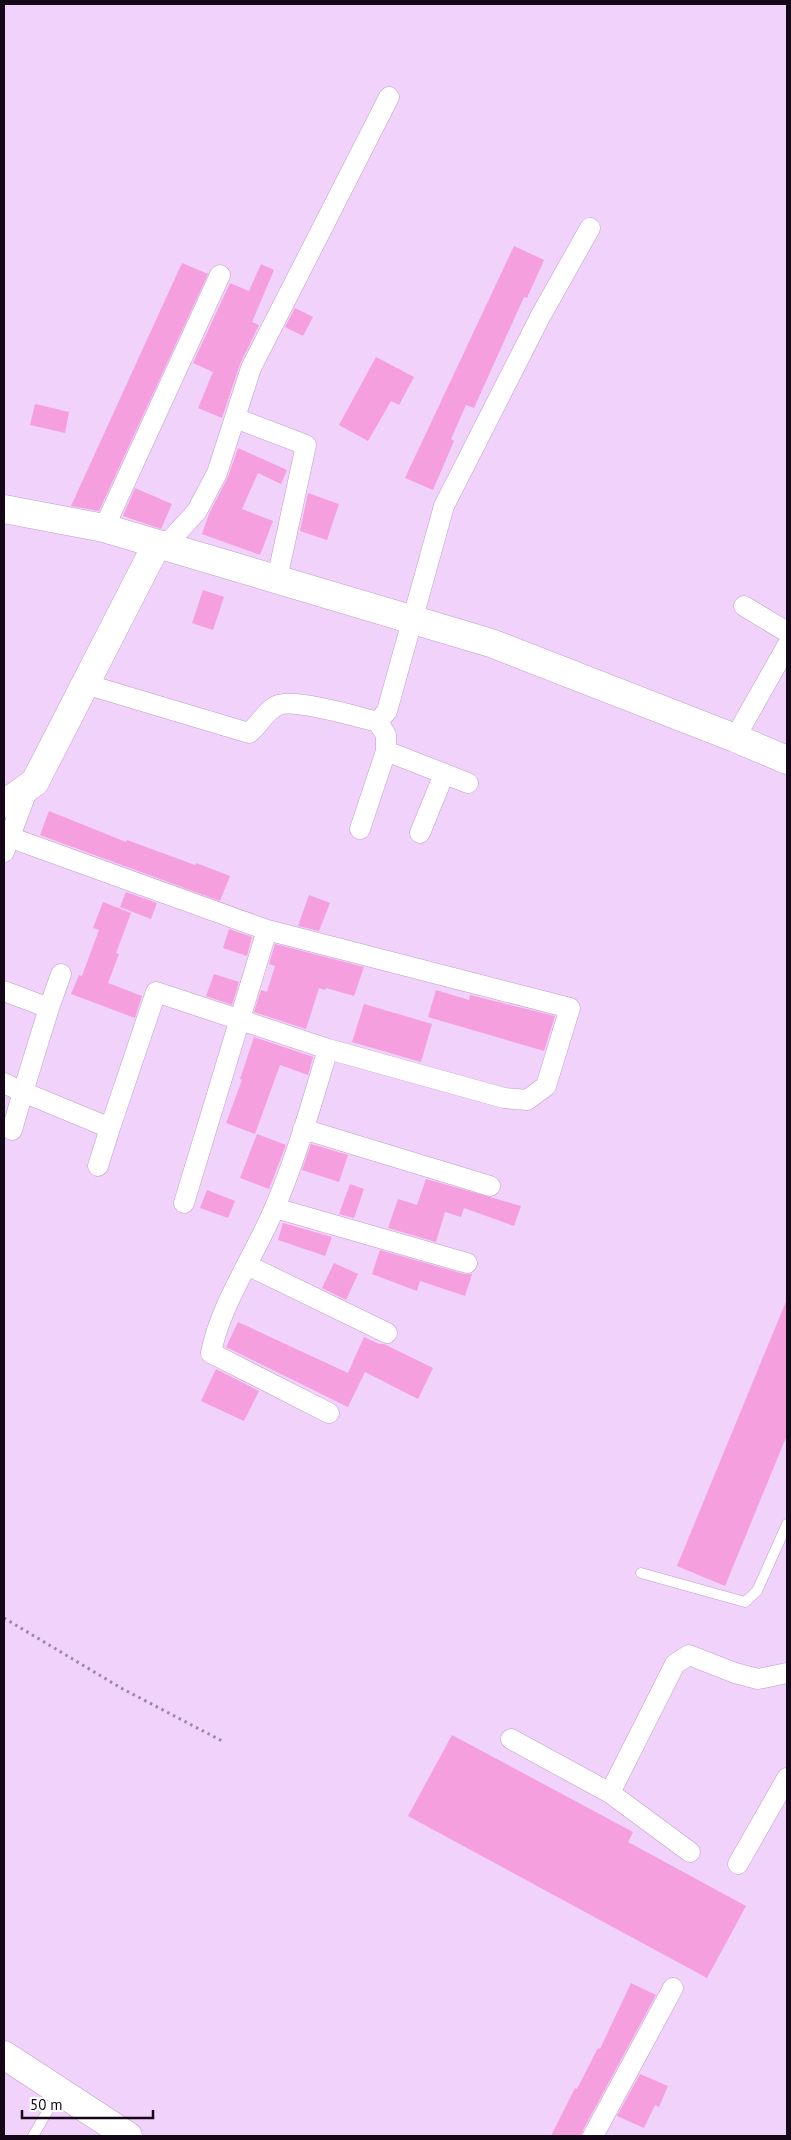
<svg xmlns="http://www.w3.org/2000/svg" width="791" height="2140" font-family="'PT Sans',sans-serif">
	<style>
		.building { fill: #f69fde }
		.lines { fill: none; stroke-linecap: round; stroke-linejoin: round }
		.lane-casing { stroke: #c19dcd; stroke-width: 11 }
		.street-casing { stroke: #c19dcd; stroke-width: 21 }
		.secondary-casing { stroke: #c19dcd; stroke-width: 29 }
		.path { stroke: #9e86a6; stroke-width: 3; stroke-dasharray: 2.5 4; stroke-linecap: butt }
		.lane { stroke: #fff; stroke-width: 10 }
		.street { stroke: #fff; stroke-width: 20 }
		.secondary { stroke: #fff; stroke-width: 28 }
	</style>
	<rect width="100%" height="100%" fill="#f0d2fa"/>
	<path class="building" d="M 514,246 L 544,260 L 527,298 L 524,297 L 474,408 L 466,405 L 451,439 L 454,441 L 433,490 L 405,478 Z
		M 182,263 L 208,274 L 99,511 L 71,506 Z
		M 261,264 L 274,270 L 252,322 L 259,325 L 240,364 L 222,418 L 198,408 L 213,372 L 193,363 L 230,283 L 249,291 Z
		M 295,308 L 313,317 L 303,336 L 285,327 Z
		M 376,357 L 414,377 L 399,405 L 391,401 L 368,441 L 339,425 Z
		M 35,404 L 69,412 L 65,433 L 30,425 Z
		M 238,448 L 287,470 L 281,484 L 258,473 L 242,509 L 273,521 L 260,555 L 202,534 L 209,514 L 228,477 Z
		M 135,488 L 172,504 L 161,529 L 123,516 Z
		M 308,493 L 339,504 L 327,540 L 300,531 Z
		M 203,590 L 224,597 L 213,630 L 192,623 Z
		M 49,811 L 126,842 L 127,840 L 195,865 L 196,863 L 230,876 L 220,901 L 40,835 Z
		M 126,892 L 157,903 L 151,919 L 120,907 Z
		M 309,895 L 330,903 L 319,931 L 298,926 Z
		M 103,902 L 131,913 L 116,953 L 119,954 L 108,983 L 142,996 L 135,1018 L 71,994 L 79,975 L 82,976 L 99,930 L 93,928 Z
		M 229,929 L 252,937 L 247,956 L 223,948 Z
		M 275,944 L 364,967 L 354,996 L 326,988 L 325,990 L 319,988 L 306,1029 L 254,1012 L 261,990 L 267,992 L 275,966 L 269,964 Z
		M 214,974 L 239,982 L 232,1005 L 206,996 Z
		M 436,990 L 469,1000 L 470,995 L 555,1016 L 544,1051 L 428,1017 Z
		M 364,1004 L 432,1024 L 421,1062 L 352,1042 Z
		M 254,1037 L 313,1057 L 308,1075 L 280,1065 L 255,1134 L 226,1123 L 242,1080 L 240,1079 Z
		M 257,1134 L 286,1145 L 269,1189 L 240,1178 Z
		M 311,1144 L 348,1155 L 339,1182 L 302,1170 Z
		M 426,1179 L 521,1206 L 514,1226 L 464,1208 L 461,1217 L 445,1212 L 436,1242 L 388,1228 L 398,1199 L 417,1205 Z
		M 350,1184 L 364,1189 L 354,1218 L 339,1214 Z
		M 207,1190 L 235,1201 L 228,1218 L 200,1208 Z
		M 283,1223 L 332,1237 L 325,1256 L 278,1240 Z
		M 380,1250 L 464,1274 L 472,1274 L 465,1296 L 420,1281 L 417,1291 L 372,1274 Z
		M 334,1263 L 358,1274 L 346,1300 L 322,1288 Z
		M 787,1299 L 787,1435 L 725,1586 L 677,1566 Z
		M 238,1322 L 348,1373 L 364,1337 L 379,1344 L 384,1344 L 433,1368 L 418,1399 L 365,1372 L 348,1407 L 226,1347 Z
		M 216,1369 L 259,1391 L 244,1421 L 201,1401 Z
		M 452,1735 L 633,1832 L 628,1842 L 746,1906 L 707,1978 L 408,1816 Z
		M 631,1983 L 656,1995 L 583,2130 L 581,2136 L 551,2136 L 575,2088 L 577,2089 L 598,2048 L 600,2049 Z
		M 640,2074 L 668,2086 L 659,2107 L 655,2105 L 644,2128 L 617,2116 Z"/>
	<g class="lines">
		<g class="lane-casing">
			<path id="lane" d="M 641,1573 L 745,1602 L 757,1591 L 787,1524
				M 33,2136 L 58,2093"/>
		</g>
		<g class="street-casing">
			<path id="street" d="M 235,418 L 306,445 L 277,579
				M 104,528 L 220,275
				M 165,546 L 197,511 L 217,473 L 251,368 L 389,97
				M 744,606 L 787,632
				M 85,684 L 249,733 C 260,724 264,713 276,706 C 292,697 357,717 378,722 L 387,711 L 444,506 L 540,317 L 590,228
				M 735,738 L 787,646
				M 386,751 L 468,783
				M 360,829 L 386,751 L 386,735 L 378,722
				M 420,833 L 444,774
				M 9,837 L 267,930 L 570,1008 L 546,1086 L 527,1100 L 504,1098 L 328,1049
				M 4,852 L 29,786
				M 4,991 L 49,1008 L 23,1092 L 4,1083
				M 49,1008 L 61,974
				M 303,1129 L 490,1186
				M 12,1130 L 23,1092 L 110,1128 L 156,992 L 328,1049 C 312,1102 297,1156 275,1207 C 256,1253 220,1305 211,1353 L 329,1413
				M 98,1166 L 110,1128
				M 184,1203 L 267,930
				M 275,1208 L 467,1263
				M 247,1265 L 387,1333
				M 511,1739 L 610,1793 L 690,1852
				M 610,1793 L 675,1664 L 689,1655 L 735,1673 L 758,1679 L 787,1673
				M 738,1864 L 787,1778
				M 593,2136 L 673,1988"/>
		</g>
		<g class="secondary-casing">
			<path id="secondary" d="M 4,509 L 104,528 L 491,643 L 735,738 L 787,760
				M 4,804 L 35,782 L 157,544
				M 4,2055 L 128,2136"/>
		</g>
		<path class="path" d="M 4,1618 L 121,1688 L 224,1742"/>
		<use href="#lane" class="lane"/>
		<use href="#street" class="street"/>
		<use href="#secondary" class="secondary"/>
	</g>
	<rect width="791" height="2140" fill="none" stroke="#140718" stroke-width="10"/>
	<path d="M22 2110v8h131v-8" fill="none" stroke="#140718" stroke-width="2.5"/>
	<text x="30" y="2110" font-size="15" fill="#140718" stroke="#ffffff" stroke-width="4" paint-order="stroke">50 m</text>
</svg>
